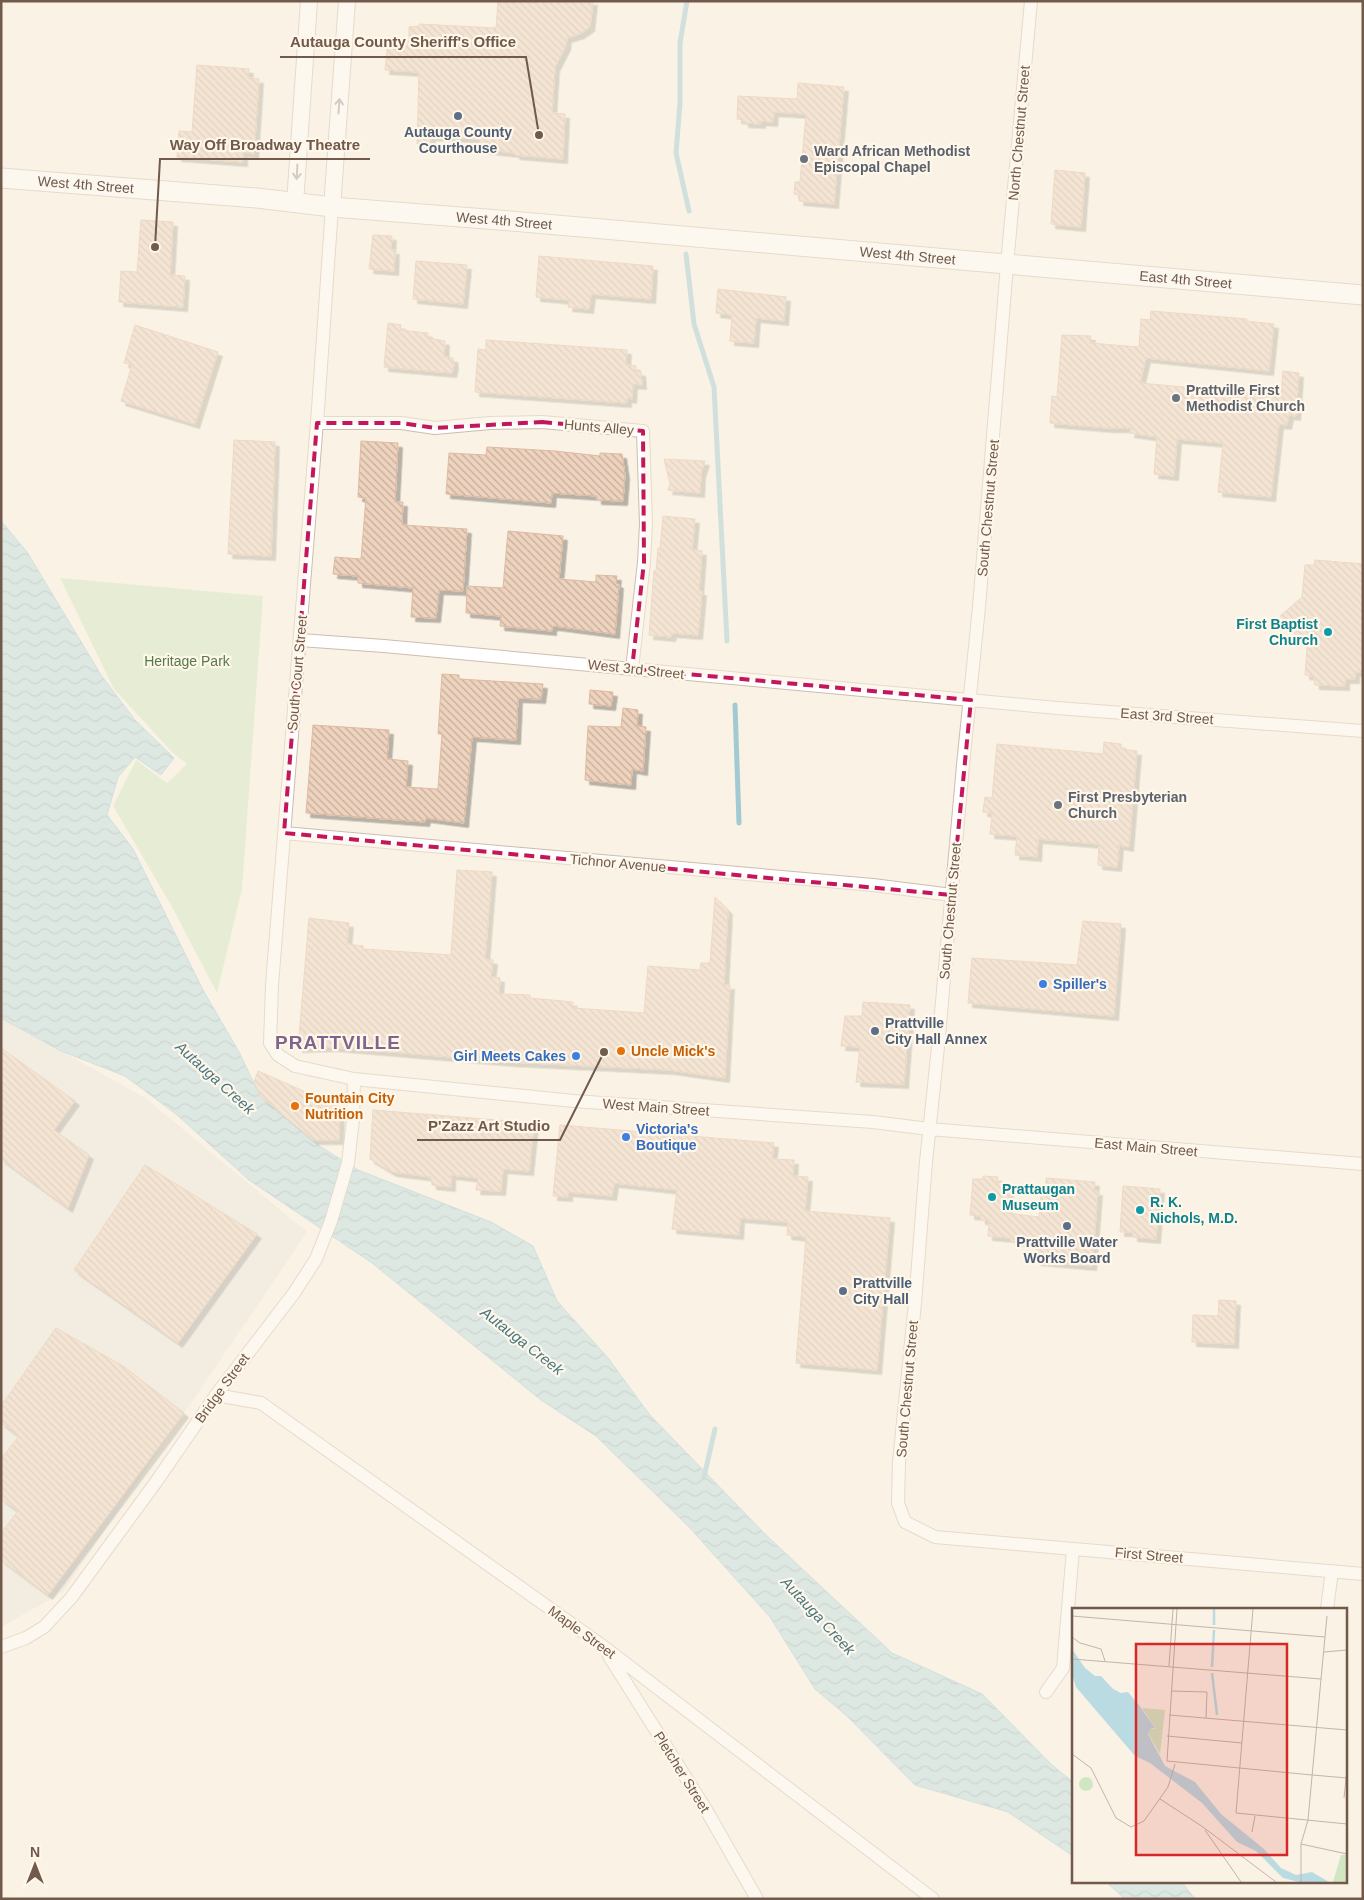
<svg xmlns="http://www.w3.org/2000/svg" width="1364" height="1900" font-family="Helvetica,sans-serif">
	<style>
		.industrial { fill: #eae4de }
		.park { fill: #d1e7c4 }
		.water { fill: url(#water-waves); stroke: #a1cad3 }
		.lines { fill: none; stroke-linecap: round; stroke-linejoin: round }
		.stream { stroke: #a1cad3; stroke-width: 5 }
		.building { fill: url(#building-back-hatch); stroke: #dfba9f; filter: url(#shadow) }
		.minor-casing { stroke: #cdbdae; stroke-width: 14 }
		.tertiary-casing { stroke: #cdbdae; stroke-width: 18 }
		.secondary-casing { stroke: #cfbdac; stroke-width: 21 }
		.minor { stroke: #fff; stroke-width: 12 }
		.tertiary { stroke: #fff; stroke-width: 16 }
		.secondary { stroke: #fff; stroke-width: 19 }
		.oneway { stroke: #aa9c94 }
		.marked { fill: none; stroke: #c2185b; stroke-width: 4; stroke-dasharray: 10 6; stroke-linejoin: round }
		.service-dot { fill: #5c6f8a; stroke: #fef7ea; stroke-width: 2 }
		.worship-dot { fill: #6b7280; stroke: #fef7ea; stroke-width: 2 }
		.culture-dot { fill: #0f9aa8; stroke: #fef7ea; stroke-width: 2 }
		.shop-dot { fill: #3f7fe0; stroke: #fef7ea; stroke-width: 2 }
		.food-dot { fill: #e8710a; stroke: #fef7ea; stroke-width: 2 }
		.labels { text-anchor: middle; stroke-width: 4.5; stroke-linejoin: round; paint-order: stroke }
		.service-label { font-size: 14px; font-weight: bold; fill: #4e5e75; stroke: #fef7ea }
		.street-label { font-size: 14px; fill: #715a4c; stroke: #fef7ea }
		.worship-label { font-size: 14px; font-weight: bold; fill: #5b616d; stroke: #fef7ea; text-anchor: start }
		.culture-label { font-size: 14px; font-weight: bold; fill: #0d838f; stroke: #fef7ea; text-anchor: start }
		.park-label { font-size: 14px; fill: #557b47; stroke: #fef7ea }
		.shop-label { font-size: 14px; font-weight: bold; fill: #366cbe; stroke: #fef7ea; text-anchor: start }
		.food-label { font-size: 14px; font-weight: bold; fill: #c56008; stroke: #fef7ea; text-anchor: start }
		.water-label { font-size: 15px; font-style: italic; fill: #477683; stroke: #fef7ea }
		.district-label { font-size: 19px; font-weight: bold; letter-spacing: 1px; fill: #81648d; stroke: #fef7ea }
		.inset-river { fill: none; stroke: #badbe2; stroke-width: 2.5 }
		.inset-road { fill: none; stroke: #c3b5a7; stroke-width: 1 }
		.view { fill: #d62828; fill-opacity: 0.15; stroke: #d62828; stroke-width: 2.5 }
		.inset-edge { fill: none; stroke: #715a4c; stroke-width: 2.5 }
		.leader { fill: none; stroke: #715a4c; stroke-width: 2 }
		.callout-dot { fill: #715a4c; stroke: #fef7ea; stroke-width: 2 }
		.callout-label { font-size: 15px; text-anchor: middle; font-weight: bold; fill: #715a4c; stroke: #fef7ea; stroke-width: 4.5; stroke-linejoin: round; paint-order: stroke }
	</style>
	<defs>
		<pattern id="water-waves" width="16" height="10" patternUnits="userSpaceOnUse" patternTransform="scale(1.25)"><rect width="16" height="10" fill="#badbe2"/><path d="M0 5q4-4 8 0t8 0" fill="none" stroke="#9cb5b9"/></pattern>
		<pattern id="building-back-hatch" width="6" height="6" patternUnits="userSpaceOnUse" patternTransform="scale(1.25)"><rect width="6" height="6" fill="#eed3be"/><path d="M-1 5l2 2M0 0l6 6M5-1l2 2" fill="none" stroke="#c5ae9d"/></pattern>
		<filter id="shadow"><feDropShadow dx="4.5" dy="4.5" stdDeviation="0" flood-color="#0004"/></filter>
	</defs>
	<rect width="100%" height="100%" fill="#faf2e4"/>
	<path class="industrial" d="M 1,1018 L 144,1097 L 307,1232 L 63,1592 L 1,1627 Z"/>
	<path class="park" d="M 60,578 L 263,596 L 242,889 L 217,993 L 172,907 L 113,806 L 136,760 L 167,783 L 187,764 L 173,753 L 114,689 Z"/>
	<path class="water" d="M 1,521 L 27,552 L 101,675 L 135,720 L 174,758 L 161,775 L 135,757 L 118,777 L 107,815 L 133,849 L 203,990 L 239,1052 L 260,1096 L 321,1147 L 358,1170 L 491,1222 L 533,1246 L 557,1301 L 608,1358 L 649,1414 L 765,1534 L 892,1653 L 982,1694 L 1052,1765 L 1073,1782 L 1073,1856 L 1008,1812 L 915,1785 L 847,1716 L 815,1689 L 770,1617 L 689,1527 L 596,1436 L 541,1400 L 372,1263 L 249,1180 L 176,1114 L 125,1076 L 61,1051 L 1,1018 Z
		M 1105,1881 L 1181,1881 L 1195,1899 L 1125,1899 Z"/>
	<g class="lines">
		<path class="stream" d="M 687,1 L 680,43 L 680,103 L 676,153 L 689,211
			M 686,254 L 694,324 L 714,387 L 727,641
			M 735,705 L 739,823
			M 704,1477 L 715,1429"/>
	</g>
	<path class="building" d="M 498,1 L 593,1 L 590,27 L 580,34 L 567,38 L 566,46 L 555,67 L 552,113 L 565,114 L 563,159 L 515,155 L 515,153 L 479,149 L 480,139 L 431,136 L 430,145 L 417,144 L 419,72 L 385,70 L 388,40 L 409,41 L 409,27 L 419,26 L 419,24 L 496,28 Z
		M 197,65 L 249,69 L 248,78 L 259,79 L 254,154 L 243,152 L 243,162 L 177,157 L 179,131 L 192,132 Z
		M 798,83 L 844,87 L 834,204 L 799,201 L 800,195 L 794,194 L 795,182 L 800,182 L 806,114 L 774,112 L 773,122 L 761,121 L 761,124 L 744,123 L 744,120 L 737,119 L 738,96 L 797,99 Z
		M 1055,170 L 1085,173 L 1081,227 L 1051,224 Z
		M 141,220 L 173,222 L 170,275 L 185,276 L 183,307 L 119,302 L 121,271 L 137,272 Z
		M 373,235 L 392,236 L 391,250 L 395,250 L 394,271 L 369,269 Z
		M 539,256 L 653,266 L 651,299 L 591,294 L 589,309 L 568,307 L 569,300 L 536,297 Z
		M 416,261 L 467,265 L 463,304 L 413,299 Z
		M 718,289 L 786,297 L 784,321 L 756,318 L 754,343 L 730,341 L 732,315 L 716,313 Z
		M 1151,311 L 1247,319 L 1247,321 L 1274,324 L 1269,371 L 1146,358 L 1140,383 L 1281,396 L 1283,371 L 1299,373 L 1296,416 L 1289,415 L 1287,425 L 1279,424 L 1271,497 L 1218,492 L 1223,443 L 1177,439 L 1174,476 L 1154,474 L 1157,437 L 1130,433 L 1131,428 L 1108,428 L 1050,423 L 1052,396 L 1057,397 L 1062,335 L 1091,336 L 1090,343 L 1139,347 L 1141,319 L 1150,320 Z
		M 388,323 L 401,325 L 400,330 L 428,333 L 428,338 L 445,341 L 444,357 L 453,358 L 454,365 L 452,373 L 384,367 Z
		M 135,325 L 218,352 L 195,424 L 121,401 L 132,365 L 124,363 Z
		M 486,340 L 627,350 L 626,365 L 636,366 L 635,371 L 641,372 L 642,385 L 633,384 L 632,399 L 627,398 L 627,403 L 475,392 L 478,349 L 486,350 Z
		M 234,440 L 275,442 L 271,556 L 228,554 Z
		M 361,441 L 398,443 L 395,502 L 403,502 L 402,525 L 467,529 L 463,591 L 439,590 L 436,618 L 411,617 L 413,588 L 358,583 L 358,576 L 333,574 L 335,557 L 361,559 L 366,498 L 358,497 Z
		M 487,447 L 555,451 L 600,456 L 600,453 L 622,454 L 625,475 L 623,501 L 597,500 L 597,496 L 552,493 L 551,503 L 446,494 L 449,453 L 486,455 Z
		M 664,459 L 705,461 L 701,473 L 700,493 L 668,490 L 670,484 Z
		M 663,516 L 695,519 L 692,550 L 702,551 L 699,591 L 702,591 L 698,635 L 672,633 L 671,637 L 649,635 L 654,571 L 656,571 L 658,548 L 660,548 Z
		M 508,531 L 563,536 L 559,579 L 596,582 L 596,575 L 617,576 L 616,583 L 619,584 L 615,634 L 554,626 L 552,627 L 552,631 L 500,626 L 501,616 L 466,613 L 467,586 L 503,588 Z
		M 1315,560 L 1363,564 L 1363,672 L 1355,672 L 1355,679 L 1345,679 L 1345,686 L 1315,685 L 1314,676 L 1305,675 L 1307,648 L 1280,616 L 1302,597 L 1305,565 L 1314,565 Z
		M 442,674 L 459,675 L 459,679 L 543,684 L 541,699 L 518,698 L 516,740 L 472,737 L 464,823 L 426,818 L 425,822 L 306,813 L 313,725 L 389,730 L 387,759 L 408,761 L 406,787 L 438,789 L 442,734 L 438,734 Z
		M 590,690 L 613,692 L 611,706 L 589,704 Z
		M 623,708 L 638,710 L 637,726 L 646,727 L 643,771 L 632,769 L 631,785 L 585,780 L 588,726 L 621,727 Z
		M 1104,742 L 1121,744 L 1121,749 L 1137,751 L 1129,847 L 1119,845 L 1117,867 L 1098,865 L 1099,844 L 1038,839 L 1037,857 L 1015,855 L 1017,836 L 990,834 L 992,813 L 983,812 L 985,797 L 992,798 L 997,744 L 1103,754 Z
		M 457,870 L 492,872 L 485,959 L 493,960 L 491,977 L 500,978 L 499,994 L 530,995 L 530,998 L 573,1002 L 573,1008 L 644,1013 L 648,966 L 700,970 L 701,963 L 710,963 L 715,897 L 728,910 L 724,985 L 730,985 L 725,1078 L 670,1070 L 510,1062 L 333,1047 L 298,1048 L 309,918 L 349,923 L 347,944 L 363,946 L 363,949 L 451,955 Z
		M 1083,921 L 1121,924 L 1114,1016 L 968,1003 L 972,958 L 1077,965 Z
		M 863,1002 L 910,1005 L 904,1084 L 856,1082 L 860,1047 L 841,1046 L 845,1016 L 862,1016 Z
		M 1,1048 L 75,1101 L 54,1130 L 89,1155 L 68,1208 L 1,1159 Z
		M 258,1071 L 340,1107 L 339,1140 L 313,1140 L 260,1096 L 254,1082 Z
		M 373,1110 L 534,1123 L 529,1171 L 503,1169 L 501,1191 L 476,1190 L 478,1178 L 451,1175 L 451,1187 L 432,1185 L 431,1177 L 392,1172 L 370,1159 Z
		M 560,1125 L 774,1143 L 772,1159 L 794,1160 L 793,1176 L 808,1177 L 805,1211 L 890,1218 L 877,1370 L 796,1363 L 806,1237 L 787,1235 L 788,1222 L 740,1218 L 739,1235 L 672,1229 L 677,1190 L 614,1183 L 612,1196 L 568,1192 L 568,1197 L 553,1196 Z
		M 145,1165 L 257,1234 L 178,1343 L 74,1270 Z
		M 983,1176 L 998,1177 L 997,1182 L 1010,1184 L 1007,1213 L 1039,1217 L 1042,1186 L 1046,1186 L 1046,1178 L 1095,1182 L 1094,1191 L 1098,1191 L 1092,1266 L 1036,1261 L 1037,1243 L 1011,1241 L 1011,1238 L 988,1236 L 989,1220 L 981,1220 L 981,1216 L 970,1215 L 973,1179 L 983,1179 Z
		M 1123,1186 L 1160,1189 L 1156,1239 L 1133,1237 L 1133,1232 L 1120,1232 Z
		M 1219,1300 L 1236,1301 L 1234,1344 L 1192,1342 L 1193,1315 L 1218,1316 Z
		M 56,1328 L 123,1366 L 184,1413 L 48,1595 L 1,1560 L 1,1533 L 18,1511 L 1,1499 L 1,1459 L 19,1436 L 1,1423 L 1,1406 Z"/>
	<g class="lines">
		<g class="minor-casing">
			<path id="minor" d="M 1031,1 L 1007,265 L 979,607 L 963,765 L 938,1047 L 926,1162 L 915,1303 L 899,1462 L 898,1503 L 905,1522 L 935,1537 L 1363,1574
				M 332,207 L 318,409 L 272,985 L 270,1043 L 278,1055 L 295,1066 L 354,1079 L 574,1101 L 873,1122 L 929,1129 L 1363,1164
				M 317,423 L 401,423 L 435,428 L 490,423 L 542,422 L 643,431 L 646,524 L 644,562 L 632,669
				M 300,640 L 384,646 L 1057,708 L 1363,731
				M 284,833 L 873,885 L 952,895
				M 216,1395 L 261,1403 L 604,1647 L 933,1899
				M 1327,1609 L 1332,1571
				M 1,1647 L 26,1638 L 44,1627 L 71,1598 L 156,1482 L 216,1395 L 294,1293 L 316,1259 L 331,1221 L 348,1163 L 353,1120 L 354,1079
				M 609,1656 L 705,1808 L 757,1899
				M 1046,1692 L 1063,1668 L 1073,1549"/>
		</g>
		<g class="tertiary-casing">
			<path id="tertiary" d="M 295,203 L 309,1
				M 332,207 L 347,1"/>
		</g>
		<g class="secondary-casing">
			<g id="secondary">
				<path id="s1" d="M 1,178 L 257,198 L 332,207 L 499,220 L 1363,295"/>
			</g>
		</g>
		<use href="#minor" class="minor"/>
		<use href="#tertiary" class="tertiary"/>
		<use href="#secondary" class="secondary"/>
	</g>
	<defs><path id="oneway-shaft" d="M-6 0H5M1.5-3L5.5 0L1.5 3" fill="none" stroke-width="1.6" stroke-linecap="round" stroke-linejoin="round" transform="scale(1.25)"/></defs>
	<g class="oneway">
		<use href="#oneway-shaft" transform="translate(339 106) rotate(-86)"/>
		<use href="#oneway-shaft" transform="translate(297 172) rotate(93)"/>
	</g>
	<path d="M0 0H1364V1900H0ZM 542,422 L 643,431 L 644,562 L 632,669 L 971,700 L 952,895 L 284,833 L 317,423 L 401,423 L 435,428 Z" fill="#faf2e4" fill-opacity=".55" fill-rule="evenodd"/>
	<path class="marked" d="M 542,422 L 643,431 L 644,562 L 632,669 L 971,700 L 952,895 L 284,833 L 317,423 L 401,423 L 435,428 Z"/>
	<g class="service-dot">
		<circle cx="458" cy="116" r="5"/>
		<circle cx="875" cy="1031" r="5"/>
		<circle cx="1067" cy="1226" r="5"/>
		<circle cx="843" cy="1291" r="5"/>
	</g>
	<g class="worship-dot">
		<circle cx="804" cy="159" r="5"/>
		<circle cx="1176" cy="398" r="5"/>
		<circle cx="1058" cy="805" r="5"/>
	</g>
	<g class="culture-dot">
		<circle cx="1328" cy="632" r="5"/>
		<circle cx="992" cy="1197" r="5"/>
		<circle cx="1140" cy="1210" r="5"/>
	</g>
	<g class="shop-dot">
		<circle cx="1043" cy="984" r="5"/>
		<circle cx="576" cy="1056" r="5"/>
		<circle cx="626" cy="1137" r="5"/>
	</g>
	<g class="food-dot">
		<circle cx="621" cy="1051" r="5"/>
		<circle cx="295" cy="1106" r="5"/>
	</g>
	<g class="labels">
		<g class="service-label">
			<text x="458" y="137">Autauga County<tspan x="458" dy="16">Courthouse</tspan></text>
			<text x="885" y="1028" text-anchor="start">Prattville<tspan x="885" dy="16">City Hall Annex</tspan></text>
			<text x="1067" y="1247">Prattville Water<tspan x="1067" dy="16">Works Board</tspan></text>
			<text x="853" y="1288" text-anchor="start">Prattville<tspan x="853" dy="16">City Hall</tspan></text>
		</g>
		<g class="street-label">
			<text transform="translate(1019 133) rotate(-85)" y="5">North Chestnut Street</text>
			<text dy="5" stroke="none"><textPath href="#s1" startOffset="85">West 4th Street</textPath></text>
			<text dy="5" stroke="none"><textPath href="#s1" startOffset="505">West 4th Street</textPath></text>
			<text dy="5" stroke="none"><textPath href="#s1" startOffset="910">West 4th Street</textPath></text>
			<text dy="5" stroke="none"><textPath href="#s1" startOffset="1189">East 4th Street</textPath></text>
			<text transform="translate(599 427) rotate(5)" y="5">Hunts Alley</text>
			<text transform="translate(988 508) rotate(-85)" y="5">South Chestnut Street</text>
			<text transform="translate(636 669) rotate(6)" y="5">West 3rd Street</text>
			<text transform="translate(297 673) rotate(-85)" y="5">South Court Street</text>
			<text transform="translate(1167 716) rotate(4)" y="5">East 3rd Street</text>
			<text transform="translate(618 863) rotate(5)" y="5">Tichnor Avenue</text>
			<text transform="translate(950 911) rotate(-85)" y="5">South Chestnut Street</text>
			<text transform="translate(656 1107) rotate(4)" y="5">West Main Street</text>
			<text transform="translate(1146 1147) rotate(5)" y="5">East Main Street</text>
			<text transform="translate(222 1388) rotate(-54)" y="5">Bridge Street</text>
			<text transform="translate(907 1389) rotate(-85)" y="5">South Chestnut Street</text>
			<text transform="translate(1149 1555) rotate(5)" y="5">First Street</text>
			<text transform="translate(582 1632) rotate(36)" y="5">Maple Street</text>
			<text transform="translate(682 1772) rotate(58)" y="5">Pletcher Street</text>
		</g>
		<g class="worship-label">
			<text x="814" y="156">Ward African Methodist<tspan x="814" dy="16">Episcopal Chapel</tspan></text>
			<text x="1186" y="395">Prattville First<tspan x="1186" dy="16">Methodist Church</tspan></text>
			<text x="1068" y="802">First Presbyterian<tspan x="1068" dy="16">Church</tspan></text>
		</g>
		<g class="culture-label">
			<text x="1318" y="629" text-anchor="end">First Baptist<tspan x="1318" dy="16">Church</tspan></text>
			<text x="1002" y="1194">Prattaugan<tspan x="1002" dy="16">Museum</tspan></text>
			<text x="1150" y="1207">R. K.<tspan x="1150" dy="16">Nichols, M.D.</tspan></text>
		</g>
		<g class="park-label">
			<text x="187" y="666">Heritage Park</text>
		</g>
		<g class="shop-label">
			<text x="1053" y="989">Spiller's</text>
			<text x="566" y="1061" text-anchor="end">Girl Meets Cakes</text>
			<text x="636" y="1134">Victoria's<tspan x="636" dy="16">Boutique</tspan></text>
		</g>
		<g class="food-label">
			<text x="631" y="1056">Uncle Mick's</text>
			<text x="305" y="1103">Fountain City<tspan x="305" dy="16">Nutrition</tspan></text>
		</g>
		<g class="water-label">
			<text transform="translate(215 1078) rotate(42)" y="5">Autauga Creek</text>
			<text transform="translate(522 1341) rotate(38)" y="5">Autauga Creek</text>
			<text transform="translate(818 1616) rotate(47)" y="5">Autauga Creek</text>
		</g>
		<g class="district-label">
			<text x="338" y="1049">PRATTVILLE</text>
		</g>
	</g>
	<g transform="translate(1072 1608)">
		<rect width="275" height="275" fill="#faf2e4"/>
		<path d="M7 176a7 7 0 1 1 14 0a7 7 0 1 1-14 0Z" fill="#d1e7c4"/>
		<path d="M 70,100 L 93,102 L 88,146 L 76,125 L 79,120 L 84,121 ZM 269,247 L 275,247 L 275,274 L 261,274 Z" fill="#d1e7c4"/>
		<path d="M 0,41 L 13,60 L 23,68 L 29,68 L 41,81 L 49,85 L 56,84 L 67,97 L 83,120 L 79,120 L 76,126 L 93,158 L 123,174 L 149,206 L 192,241 L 209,260 L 224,267 L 240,264 L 257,274 L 227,274 L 211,270 L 184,243 L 165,234 L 130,195 L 78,155 L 63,148 L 4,79 L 0,66 Z" fill="#badbe2"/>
		<path class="inset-river" d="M 142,1 L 142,17M 140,59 L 142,22M 140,65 L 145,107"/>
		<path class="inset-road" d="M 105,1 L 95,153 L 240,167M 181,1 L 164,205 L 275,216M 0,8 L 253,29M 0,29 L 8,35 L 29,41 L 33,53M 252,44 L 275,42M 0,51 L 249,71 L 236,212 L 229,236 L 229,274M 97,58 L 101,1M 249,71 L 255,8M 99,83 L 135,84 L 134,110M 97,107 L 275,122M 95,128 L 170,135M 0,146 L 19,160 L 44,210 L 59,219 L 72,213 L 96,179 L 103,156M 240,167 L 275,170M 272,190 L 275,161M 88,191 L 131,219 L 204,274M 133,222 L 169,274M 180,224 L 183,208M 229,236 L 275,246"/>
		<path class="view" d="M 64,36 L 215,36 L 215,247 L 64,247 Z"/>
		<rect width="275" height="275" class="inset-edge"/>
	</g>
	<path class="leader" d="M539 135L526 57H280M155 247L160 159H370M604 1052L560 1140H417"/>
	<g class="callout-dot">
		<circle cx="539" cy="135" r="5"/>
		<circle cx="155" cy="247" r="5"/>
		<circle cx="604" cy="1052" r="5"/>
	</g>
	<g class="callout-label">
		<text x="403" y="47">Autauga County Sheriff's Office</text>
		<text x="265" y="150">Way Off Broadway Theatre</text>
		<text x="489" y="1131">P'Zazz Art Studio</text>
	</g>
	<rect width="1364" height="1900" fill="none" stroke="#715a4c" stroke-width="5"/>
	<g transform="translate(35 1865)" stroke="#fef7ea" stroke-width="4" paint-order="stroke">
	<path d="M0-4L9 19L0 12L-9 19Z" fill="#715a4c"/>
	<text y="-8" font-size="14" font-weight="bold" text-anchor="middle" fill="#715a4c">N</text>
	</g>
</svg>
